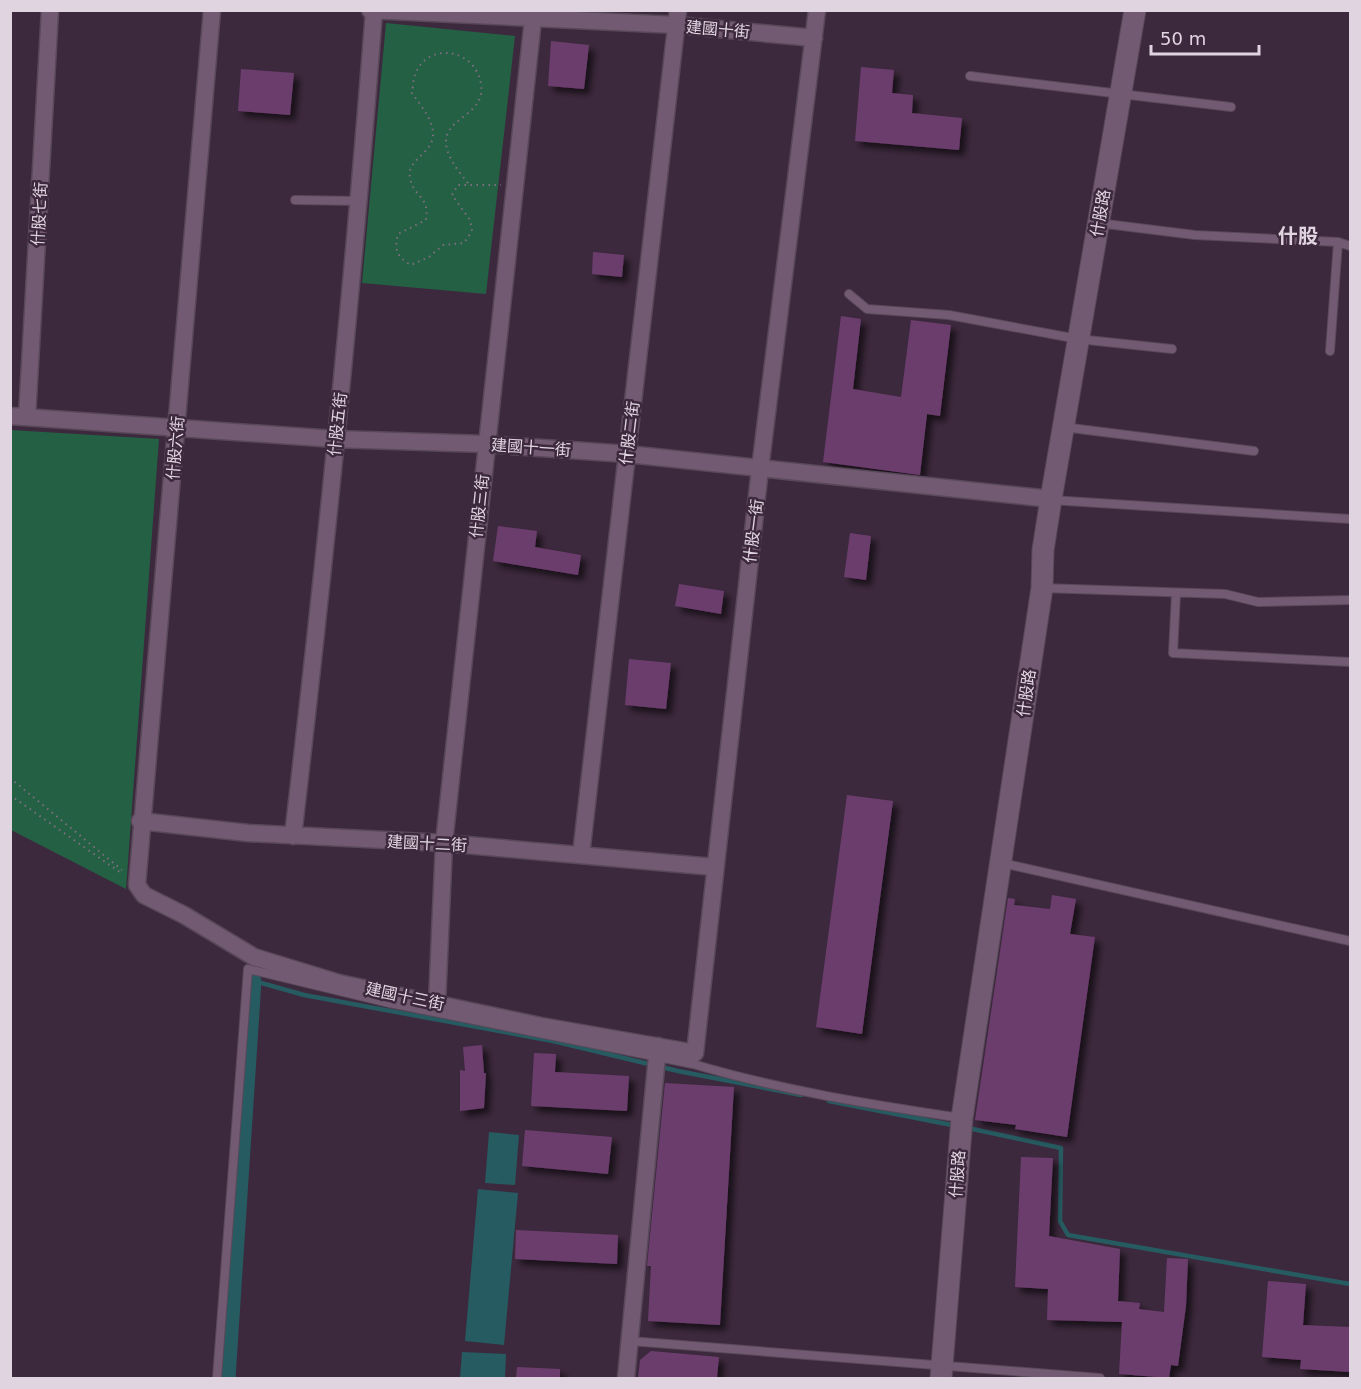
<svg xmlns="http://www.w3.org/2000/svg" width="1361" height="1389" font-family="'DejaVu Sans','Noto Sans TC',sans-serif">
	<style>
		.green { fill: #236044 }
		.water { fill: #265b61 }
		.lines { fill: none; stroke-linecap: round; stroke-linejoin: round }
		.stream { stroke: #265b61; stroke-width: 4.5 }
		.canal { stroke: #265b61; stroke-width: 15 }
		.building { fill: #6b3d6d; filter: url(#shadow) }
		.service-casing { stroke: #584859; stroke-width: 10 }
		.minor-casing { stroke: #584859; stroke-width: 19 }
		.tertiary-casing { stroke: #584859; stroke-width: 23 }
		.path { stroke: #806f80; stroke-width: 2; stroke-dasharray: 1.5 4.5; stroke-linecap: butt }
		.service { stroke: #725b72; stroke-width: 8 }
		.minor { stroke: #725b72; stroke-width: 16 }
		.tertiary { stroke: #725b72; stroke-width: 21 }
		.labels { text-anchor: middle; stroke-width: 5; stroke-linejoin: round; paint-order: stroke }
		.street-label { font-size: 16px; fill: #e1d4e1; stroke: #3d293d }
		.quarter-label { font-size: 20px; font-weight: bold; fill: #e1d4e1; stroke: #3d293d }
	</style>
	<defs>
		<filter id="shadow"><feDropShadow dx="5.5" dy="5.5" stdDeviation="3" flood-color="#0009"/></filter>
	</defs>
	<rect width="100%" height="100%" fill="#3d293d"/>
	<path class="green" d="M 386,23 L 515,36 L 486,294 L 362,283 Z
		M 11,430 L 159,439 L 126,889 L 11,830 Z"/>
	<path class="water" d="M 489,1132 L 519,1135 L 515,1185 L 485,1183 Z
		M 478,1189 L 518,1193 L 504,1345 L 465,1341 Z
		M 462,1352 L 506,1354 L 505,1378 L 460,1378 Z"/>
	<g class="lines">
		<path class="stream" d="M 254,981 L 304,995 L 553,1041 L 678,1071 L 801,1095
			M 829,1101 L 957,1126
			M 968,1128 L 1061,1148 L 1060,1221 L 1068,1235 L 1350,1284"/>
		<path class="canal" d="M 228,1378 L 254,981"/>
	</g>
	<path class="building" d="M 551,41 L 589,45 L 584,89 L 548,86 Z
		M 861,67 L 894,70 L 892,93 L 913,95 L 912,113 L 962,118 L 959,150 L 855,141 Z
		M 241,69 L 294,73 L 290,115 L 238,111 Z
		M 593,252 L 624,255 L 622,277 L 592,274 Z
		M 841,316 L 861,319 L 853,389 L 901,397 L 911,320 L 951,325 L 940,416 L 927,414 L 920,475 L 823,462 Z
		M 498,526 L 537,531 L 535,547 L 581,555 L 578,575 L 493,561 Z
		M 850,533 L 871,536 L 866,580 L 844,577 Z
		M 679,584 L 724,591 L 721,614 L 675,606 Z
		M 629,659 L 671,663 L 666,709 L 625,705 Z
		M 847,795 L 893,801 L 862,1034 L 816,1027 Z
		M 1052,895 L 1076,899 L 1070,934 L 1095,937 L 1067,1137 L 1015,1129 L 1016,1125 L 975,1120 L 1008,898 L 1015,899 L 1014,905 L 1050,909 Z
		M 482,1045 L 484,1073 L 486,1073 L 484,1108 L 460,1111 L 460,1070 L 465,1071 L 463,1047 Z
		M 534,1053 L 556,1054 L 555,1072 L 629,1076 L 627,1111 L 531,1106 Z
		M 665,1083 L 734,1087 L 720,1325 L 648,1321 L 651,1266 L 647,1266 Z
		M 525,1130 L 612,1137 L 608,1174 L 522,1166 Z
		M 1021,1157 L 1053,1158 L 1049,1236 L 1120,1249 L 1118,1301 L 1140,1303 L 1139,1309 L 1164,1312 L 1167,1258 L 1188,1259 L 1186,1306 L 1178,1366 L 1171,1365 L 1169,1378 L 1119,1374 L 1122,1322 L 1047,1320 L 1048,1289 L 1015,1287 Z
		M 516,1230 L 618,1235 L 617,1264 L 515,1259 Z
		M 1268,1281 L 1306,1284 L 1303,1325 L 1350,1327 L 1350,1372 L 1300,1369 L 1301,1360 L 1262,1357 Z
		M 651,1351 L 719,1357 L 717,1378 L 638,1378 L 640,1360 Z
		M 517,1367 L 560,1369 L 560,1378 L 516,1378 Z"/>
	<g class="lines">
		<g class="service-casing">
			<path id="service" d="M 970,76 L 1231,107
				M 295,200 L 359,201
				M 1098,223 L 1195,235 L 1338,242 L 1350,246
				M 849,294 L 867,309 L 949,315 L 1078,339 L 1172,349
				M 1330,351 L 1338,242
				M 1063,427 L 1254,451
				M 1051,500 L 1350,519
				M 1042,588 L 1225,594 L 1258,602 L 1350,600
				M 1176,594 L 1173,653 L 1350,662
				M 1002,863 L 1350,941
				M 694,1060 L 693,1064 C 784,1091 868,1104 961,1118
				M 630,1341 L 1100,1378
				M 217,1378 L 248,969 L 389,1003 L 693,1064"/>
		</g>
		<g class="minor-casing">
			<path id="minor" d="M 212,10 L 137,885 L 144,895 L 184,915 L 254,957 L 339,983 L 541,1026 L 695,1053 L 760,469 L 817,10
				M 370,10 L 676,25 L 814,38
				M 10,416 L 335,439 L 485,444 L 627,454 L 1051,499
				M 27,417 L 50,10
				M 140,821 L 248,833 L 444,843 L 714,867
				M 293,836 C 325,562 353,286 374,11
				M 581,855 L 678,10
				M 437,1003 L 444,843 L 534,10
				M 626,1378 L 658,1046"/>
		</g>
		<g class="tertiary-casing">
			<path id="tertiary" d="M 941,1378 L 962,1118 L 1042,588 L 1043,550 L 1051,499 L 1135,10"/>
		</g>
		<path class="path" d="M 468,183 C 409,114 488,127 481,84 C 475,48 427,41 415,75 C 413,80 413,88 412,93 C 418,102 426,111 430,121 C 444,153 405,156 410,178 C 414,198 430,196 426,220 L 398,234 C 394,250 397,257 411,265 L 429,257 L 443,245 L 464,243 L 472,231 L 470,220 L 452,195 L 458,185 L 501,185
			M 10,778 L 122,870
			M 10,795 L 121,873"/>
		<use href="#service" class="service"/>
		<use href="#minor" class="minor"/>
		<use href="#tertiary" class="tertiary"/>
	</g>
	<g class="labels">
		<g class="street-label">
			<text transform="translate(718 29) rotate(5)" y="6">建國十街</text>
			<text transform="translate(1100 213) rotate(-80)" y="6">什股路</text>
			<text transform="translate(39 214) rotate(-87)" y="6">什股七街</text>
			<text transform="translate(337 424) rotate(-84)" y="6">什股五街</text>
			<text transform="translate(629 433) rotate(-83)" y="6">什股二街</text>
			<text transform="translate(531 447) rotate(4)" y="6">建國十一街</text>
			<text transform="translate(175 448) rotate(-85)" y="6">什股六街</text>
			<text transform="translate(479 506) rotate(-84)" y="6">什股三街</text>
			<text transform="translate(753 531) rotate(-83)" y="6">什股一街</text>
			<text transform="translate(1026 693) rotate(-82)" y="6">什股路</text>
			<text transform="translate(427 843) rotate(3)" y="6">建國十二街</text>
			<text transform="translate(405 996) rotate(12)" y="6">建國十三街</text>
			<text transform="translate(957 1174) rotate(-86)" y="6">什股路</text>
		</g>
		<g class="quarter-label">
			<text x="1298" y="243">什股</text>
		</g>
	</g>
	<rect width="1361" height="1389" fill="none" stroke="#e1d4e1" stroke-width="24"/>
	<path d="M1151 45v9h108v-9" fill="none" stroke="#e1d4e1" stroke-width="3"/>
	<text x="1160" y="45" font-size="18" fill="#e1d4e1" stroke="#3d293d" stroke-width="4.5" paint-order="stroke">50 m</text>
</svg>
